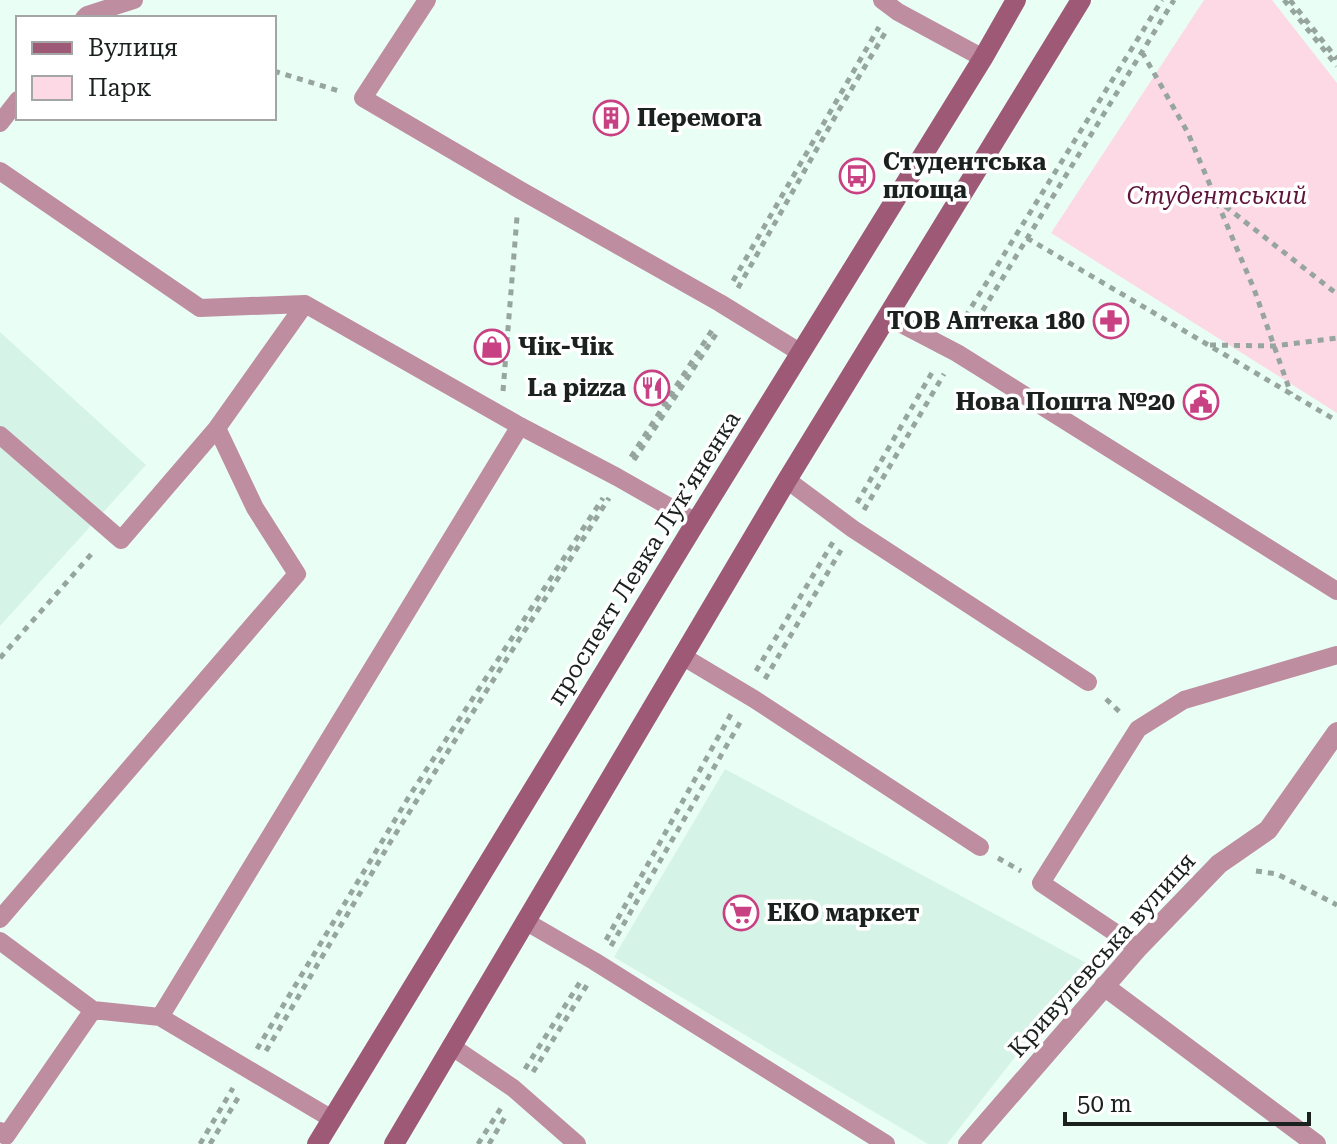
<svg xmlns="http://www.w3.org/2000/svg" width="1337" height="1144" font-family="'Roboto Serif',serif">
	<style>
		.built { fill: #d6f3e7 }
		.green { fill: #fdd9e6 }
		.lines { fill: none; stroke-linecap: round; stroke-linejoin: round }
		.path { stroke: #96a59e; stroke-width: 5; stroke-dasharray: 6 6; stroke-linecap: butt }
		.service { stroke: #be8da0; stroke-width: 18 }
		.minor { stroke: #be8da0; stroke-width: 20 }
		.secondary { stroke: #9e5977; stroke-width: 20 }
		.labels { text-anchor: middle; stroke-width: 7; stroke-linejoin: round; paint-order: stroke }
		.poi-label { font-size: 24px; font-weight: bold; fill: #1a211e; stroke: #fff; text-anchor: start }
		.park-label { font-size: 24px; font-style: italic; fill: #5f143b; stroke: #fff }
		.street-label { font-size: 24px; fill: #1a211e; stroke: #fff }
	</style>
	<rect width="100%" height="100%" fill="#e9fef5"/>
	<path class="built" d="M 0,332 L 146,465 L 0,626 Z
		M 725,769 L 1088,964 L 947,1144 L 928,1144 L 614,957 Z"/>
	<path class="green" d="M 1204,0 L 1272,0 L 1337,83 L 1337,413 L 1051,233 Z"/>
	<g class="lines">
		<path class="path" d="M 1284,0 L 1337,66
			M 1290,0 L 1337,59
			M 1142,52 L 1188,133 L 1254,289 L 1291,394
			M 274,71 L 339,91
			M 1216,199 L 1337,294
			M 1027,238 L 1337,421
			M 733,281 L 879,27
			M 738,288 L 839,110 L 885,33
			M 959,327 L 1162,0
			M 970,331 L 1174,0
			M 1210,345 L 1274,346 L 1337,338
			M 503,391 L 517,217
			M 631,457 L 714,327
			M 634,460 L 718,331
			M 857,503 L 934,369
			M 864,510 L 944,374
			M 0,658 L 94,551
			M 756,671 L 833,542
			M 765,679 L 841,550
			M 1106,699 L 1122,714
			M 998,858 L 1021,871
			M 1256,871 L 1277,874 L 1337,905
			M 606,940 L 731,714
			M 611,946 L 742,719
			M 257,1049 L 410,795 L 603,498
			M 266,1051 L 391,841 L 609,498
			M 525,1069 L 582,979
			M 533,1072 L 587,985
			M 200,1144 L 233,1088
			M 210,1144 L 241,1093
			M 478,1144 L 501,1108
			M 489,1144 L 507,1114"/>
		<path class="service" d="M 427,0 L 363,98 L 520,190 L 720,303 L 801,353
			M 882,0 L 898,12 L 983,58
			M 84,18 L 87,15 L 134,0
			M 0,123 L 18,100
			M 0,171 L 200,308 L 305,304 L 520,426 L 617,477 L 696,522
			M 888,317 L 957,353 L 1337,591
			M 0,435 L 121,540 L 217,428
			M 787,480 L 853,529 L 1088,682
			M 682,656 L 754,699 L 980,847
			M 0,919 L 297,574 L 255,508 L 217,428 L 305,304
			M 525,921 L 594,961 L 886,1144
			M 0,941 L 93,1010 L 160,1017
			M 1138,948 L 1041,883 L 1138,729 L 1184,700 L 1337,655
			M 451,1046 L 513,1088 L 577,1144
			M 332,1119 L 160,1017 L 520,426
			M 0,1131 L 6,1136 L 93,1010"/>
		<path class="minor" d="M 1104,986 L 1316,1144
			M 968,1144 L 1138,948 L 1219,864 L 1268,830 L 1337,732"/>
		<path class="secondary" d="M 317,1144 L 696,522 L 983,58 L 1016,0
			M 394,1144 L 787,480 L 1081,0"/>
	</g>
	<defs>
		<g id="building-ring" transform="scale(1.8)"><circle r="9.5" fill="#fff" stroke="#c74183" stroke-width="1.5"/><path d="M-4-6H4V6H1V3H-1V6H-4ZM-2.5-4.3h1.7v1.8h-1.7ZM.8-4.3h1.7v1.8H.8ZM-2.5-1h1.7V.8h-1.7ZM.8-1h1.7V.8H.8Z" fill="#c74183"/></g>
		<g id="bus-ring" transform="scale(1.8)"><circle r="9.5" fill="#fff" stroke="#c74183" stroke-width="1.5"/><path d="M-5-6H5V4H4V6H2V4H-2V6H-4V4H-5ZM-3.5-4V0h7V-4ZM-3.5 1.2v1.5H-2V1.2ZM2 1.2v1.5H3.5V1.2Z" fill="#c74183"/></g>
		<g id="pharmacy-ring" transform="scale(1.8)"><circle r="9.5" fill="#fff" stroke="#c74183" stroke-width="1.5"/><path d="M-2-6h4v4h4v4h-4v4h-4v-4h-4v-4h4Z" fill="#c74183"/></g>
		<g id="shop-ring" transform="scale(1.8)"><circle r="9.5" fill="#fff" stroke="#c74183" stroke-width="1.5"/><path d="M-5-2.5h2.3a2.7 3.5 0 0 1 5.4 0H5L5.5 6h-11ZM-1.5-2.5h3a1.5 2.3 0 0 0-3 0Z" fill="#c74183"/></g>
		<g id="restaurant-ring" transform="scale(1.8)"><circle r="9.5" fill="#fff" stroke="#c74183" stroke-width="1.5"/><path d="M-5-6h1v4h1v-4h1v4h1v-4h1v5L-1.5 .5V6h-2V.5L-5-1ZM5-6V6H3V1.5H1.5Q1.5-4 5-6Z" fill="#c74183"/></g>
		<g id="civic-ring" transform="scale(1.8)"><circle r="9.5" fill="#fff" stroke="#c74183" stroke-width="1.5"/><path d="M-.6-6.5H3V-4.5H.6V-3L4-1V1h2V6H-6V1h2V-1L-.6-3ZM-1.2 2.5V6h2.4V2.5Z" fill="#c74183"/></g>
		<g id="supermarket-ring" transform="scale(1.8)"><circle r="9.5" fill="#fff" stroke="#c74183" stroke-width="1.5"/><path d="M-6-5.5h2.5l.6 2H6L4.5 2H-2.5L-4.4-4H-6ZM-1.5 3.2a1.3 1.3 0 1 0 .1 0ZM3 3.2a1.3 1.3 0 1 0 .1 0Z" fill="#c74183"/></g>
	</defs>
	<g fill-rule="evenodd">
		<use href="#building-ring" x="611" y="118"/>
		<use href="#bus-ring" x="857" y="176"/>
		<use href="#pharmacy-ring" x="1111" y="321"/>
		<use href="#shop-ring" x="492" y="347"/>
		<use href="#restaurant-ring" x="652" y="388"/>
		<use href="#civic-ring" x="1201" y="402"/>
		<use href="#supermarket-ring" x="741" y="913"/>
	</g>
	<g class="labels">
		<g class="poi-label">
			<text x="637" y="126">Перемога</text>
			<text x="883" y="170">Студентська<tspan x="883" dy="28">площа</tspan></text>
			<text x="1085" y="329" text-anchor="end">ТОВ Аптека 180</text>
			<text x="518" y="355">Чік-Чік</text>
			<text x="626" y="396" text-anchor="end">La pizza</text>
			<text x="1175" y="410" text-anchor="end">Нова Пошта №20</text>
			<text x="767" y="921">ЕКО маркет</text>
		</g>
		<g class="park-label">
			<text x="1217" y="204">Студентський</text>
		</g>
		<g class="street-label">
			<text transform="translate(644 558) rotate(-58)" y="8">проспект Левка Лукʼяненка</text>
			<text transform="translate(1102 955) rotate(-48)" y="8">Кривулевська вулиця</text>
		</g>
	</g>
	<rect x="16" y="16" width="260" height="104" fill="#ffffff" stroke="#a3a6a5" stroke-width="2"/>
	<rect x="32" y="42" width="40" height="12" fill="#9e5977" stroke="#a3a6a5" stroke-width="2"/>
	<text x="88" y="56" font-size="24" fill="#1a211e">Вулиця</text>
	<rect x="32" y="76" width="40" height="24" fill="#fdd9e6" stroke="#a3a6a5" stroke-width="2"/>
	<text x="88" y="96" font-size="24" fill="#1a211e">Парк</text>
	<path d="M1065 1112v12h244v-12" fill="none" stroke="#1a211e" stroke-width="4"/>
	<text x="1077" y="1112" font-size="24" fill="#1a211e" stroke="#ffffff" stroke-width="6" paint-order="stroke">50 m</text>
</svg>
